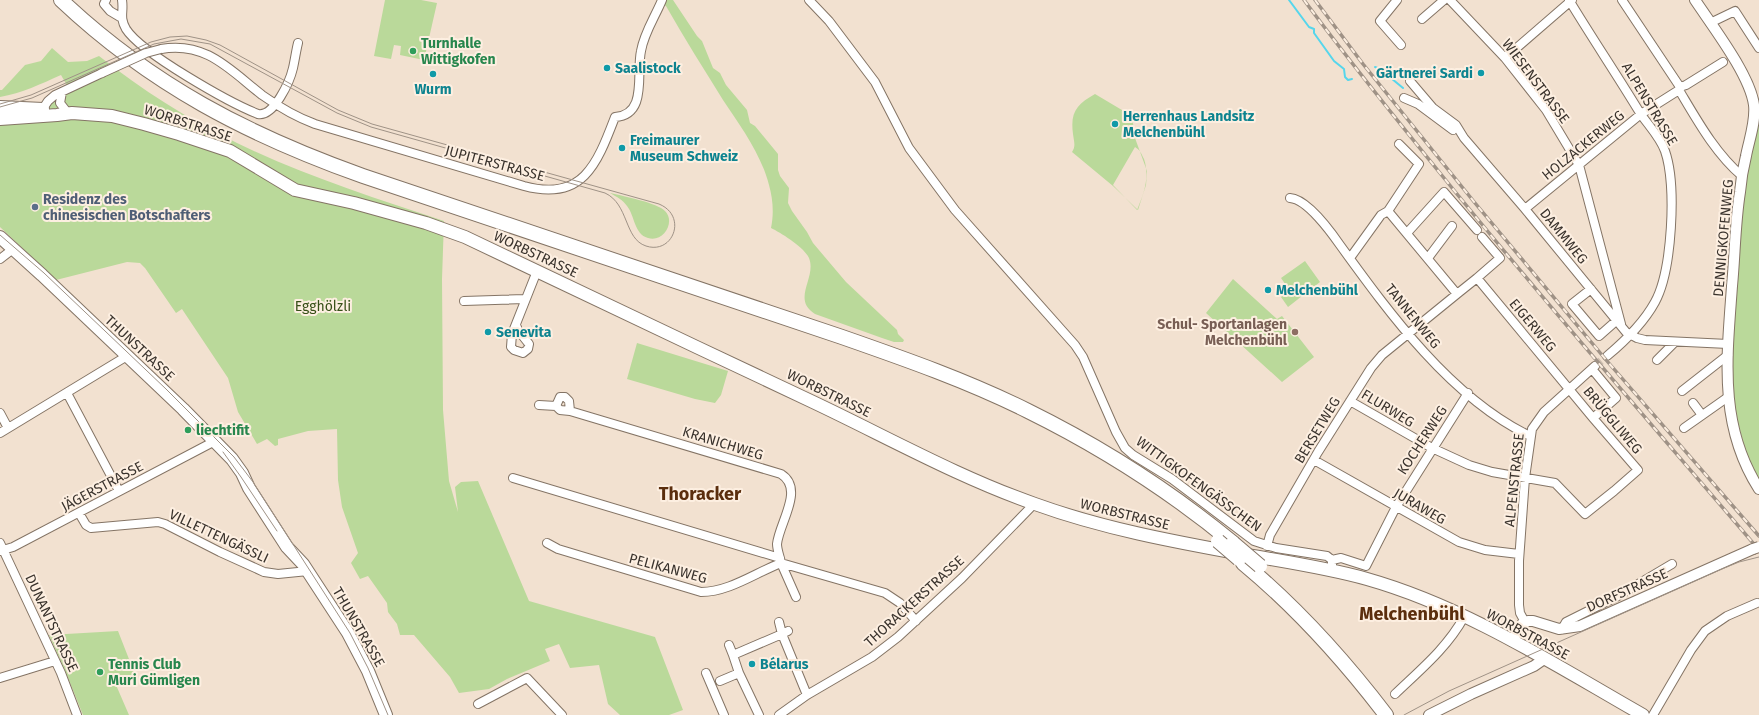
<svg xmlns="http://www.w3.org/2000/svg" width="1759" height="715" font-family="'Fira Sans',sans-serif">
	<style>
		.green { fill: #bad99a; fill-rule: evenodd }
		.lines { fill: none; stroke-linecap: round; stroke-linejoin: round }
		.stream { stroke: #56d6ec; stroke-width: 2 }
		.minor-tunnel { stroke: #cdbeaf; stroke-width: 8; stroke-dasharray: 8 4; stroke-linecap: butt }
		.minor-casing { stroke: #847465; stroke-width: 10 }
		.tertiary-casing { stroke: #847465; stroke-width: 12 }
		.primary-casing { stroke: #847465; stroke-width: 14 }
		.motorway-casing { stroke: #847465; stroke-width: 16 }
		.minor { stroke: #fff; stroke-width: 8 }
		.tertiary { stroke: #fff; stroke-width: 10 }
		.primary { stroke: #fff; stroke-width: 12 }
		.motorway { stroke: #fff; stroke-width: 14 }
		.tram { stroke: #9f9286; stroke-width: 1 }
		.rail-casing { stroke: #9f9286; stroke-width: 3.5 }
		.rail { stroke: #fdefe1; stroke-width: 2; stroke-dasharray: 6; stroke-linecap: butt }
		.minor-bridge-casing { stroke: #847465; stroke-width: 10; stroke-linecap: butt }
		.tertiary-bridge-casing { stroke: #847465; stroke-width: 12; stroke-linecap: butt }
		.motorway-bridge-casing { stroke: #847465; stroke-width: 16; stroke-linecap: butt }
		.minor-bridge { stroke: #fff; stroke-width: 8 }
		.tertiary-bridge { stroke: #fff; stroke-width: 10 }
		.motorway-bridge { stroke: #fff; stroke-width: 14 }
		.leisure-dot { fill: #2e9e5b; stroke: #fdefe1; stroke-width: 1.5 }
		.culture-dot { fill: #0f9aa8; stroke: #fdefe1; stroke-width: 1.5 }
		.service-dot { fill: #5c6f8a; stroke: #fdefe1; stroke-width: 1.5 }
		.education-dot { fill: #8d6e63; stroke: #fdefe1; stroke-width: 1.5 }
		.labels { text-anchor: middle; stroke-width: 4; stroke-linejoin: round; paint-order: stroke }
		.leisure-label { font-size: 14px; font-weight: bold; fill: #27864d; stroke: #fdefe1; text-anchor: start }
		.culture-label { font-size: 14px; font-weight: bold; fill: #0d838f; stroke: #fdefe1; text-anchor: start }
		.street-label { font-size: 14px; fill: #3a332d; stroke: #fdefe1 }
		.service-label { font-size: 14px; font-weight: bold; fill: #4e5e75; stroke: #fdefe1; text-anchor: start }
		.park-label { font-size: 14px; fill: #385018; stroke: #fdefe1 }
		.education-label { font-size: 14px; font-weight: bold; fill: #785e54; stroke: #fdefe1; text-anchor: end }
		.district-label { font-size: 18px; font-weight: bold; fill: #5b2e0d; stroke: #fdefe1 }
	</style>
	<rect width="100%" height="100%" fill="#f2e1d0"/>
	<path class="green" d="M 385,0 L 421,0 L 437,3 L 424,60 L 400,55 L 401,46 L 394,45 L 391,59 L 374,56 Z
		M 663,0 L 673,0 L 697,36 L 702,41 L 713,68 L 720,73 L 726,85 L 747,110 L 750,123 L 755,126 L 778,154 L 778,170 L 780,176 L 789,188 L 788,203 L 792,211 L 807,232 L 813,243 L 846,282 L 897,330 L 898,334 L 904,340 L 903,342 L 894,342 L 882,338 L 815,314 C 791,299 817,278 809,258 C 804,247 781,233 771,228 C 774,214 773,199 769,185 C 762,156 740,125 723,100 C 704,69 684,38 666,6 L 662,4 Z
		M 52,48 L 68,62 L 87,61 L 99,56 C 142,90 188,119 237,143 C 303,175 374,198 444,221 L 442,279 L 443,410 L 449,481 L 458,512 L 455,487 L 461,482 L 478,481 L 529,601 L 655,637 L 683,710 L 669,715 L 620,715 L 608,704 L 599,665 L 570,668 L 559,644 L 545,649 L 550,661 L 507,679 L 489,689 L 459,693 L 450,677 L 414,635 L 400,635 L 397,624 L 388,612 L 387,603 L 368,576 L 360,579 L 351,563 L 358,553 L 342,507 L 338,480 L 337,429 L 308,431 L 278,439 L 278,445 L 275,446 L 267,439 L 257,444 L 238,412 L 228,378 L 182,309 L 176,313 L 145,268 L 140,263 L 127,262 L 56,280 L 0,227 L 0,121 L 47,106 L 69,89 L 61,75 C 41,84 22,93 0,97 L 0,90 L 2,90 L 25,65 L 41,61 Z
		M 1095,94 L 1132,116 L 1135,138 L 1147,171 L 1146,185 L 1138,210 L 1113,186 L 1072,152 C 1076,146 1074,142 1073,134 C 1070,112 1077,104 1095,94 ZM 1135,147 C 1140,150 1141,153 1144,159 C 1150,177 1144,193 1137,210 L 1113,185 Z
		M 1759,113 L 1759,478 L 1750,466 L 1728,388 L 1739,193 Z
		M 610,193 C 623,196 658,203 665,211 C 676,222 663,243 648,238 C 634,234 635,216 627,206 C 623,200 617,197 610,193 Z
		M 1305,261 L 1320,282 L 1288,307 L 1281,297 L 1290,291 L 1281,278 Z
		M 1233,279 L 1277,319 L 1282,316 L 1314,357 L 1282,382 L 1206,313 Z
		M 637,343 L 728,371 L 721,395 L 715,403 L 695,399 L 627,379 Z
		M 118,631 L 136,677 L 116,685 L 129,715 L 83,715 L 64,668 L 49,635 Z"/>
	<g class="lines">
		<path class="stream" d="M 1289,0 L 1309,27 L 1314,29 L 1314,33 L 1334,61 L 1344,69 L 1345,77 L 1348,80 L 1352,79
			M 1375,67 L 1380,69 L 1403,88"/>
		<path class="minor-tunnel" d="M 1595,366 L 1607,356"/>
		<g class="minor-casing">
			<path id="minor" d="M 106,0 L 104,4 L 110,11 L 120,17
				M 122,0 C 124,12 119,17 126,29 C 141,53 230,103 258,114 C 274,117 290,81 293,68 C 295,59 296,51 298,43
				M 809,0 L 829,21 L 875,82 L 909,148 L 955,210 L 1075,345 L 1083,357 L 1116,432 L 1125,448 L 1133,455 L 1172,479 L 1254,541 L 1276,548 L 1327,556 L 1332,560 L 1332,571
				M 1397,0 L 1380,21 L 1401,45
				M 1450,0 L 1505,58 L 1546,110 L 1579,165 L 1621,324
				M 1569,0 C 1592,38 1617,75 1640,113 C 1648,125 1660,137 1665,151 C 1677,185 1672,271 1655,302 C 1643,324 1625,341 1607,356
				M 1622,0 L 1680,87
				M 1422,19 L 1444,0
				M 1710,23 L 1735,11 L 1759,48
				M 161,49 C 206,41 230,70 262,95 C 279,107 296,117 315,124 L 524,186 C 583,202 597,164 615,117 C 648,115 636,73 641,51 C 644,33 655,17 662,0
				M 1505,58 L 1572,0
				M 1410,81 L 1433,108 L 1456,125 L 1464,138 L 1525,209 L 1626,332 L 1637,338 L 1645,340 L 1728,344
				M 1679,90 C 1697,120 1715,153 1742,176
				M 62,92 L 60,103 L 67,112
				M 1404,98 L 1418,104 L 1453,130
				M 40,113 L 48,101 L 55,95 L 102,73
				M 1290,198 C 1307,199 1331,232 1340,245 C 1390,314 1451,398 1530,436
				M 1525,209 L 1641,114 L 1679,90 L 1680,87 L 1686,85 L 1723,62
				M 1407,233 L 1444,192 L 1477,230
				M 1350,258 L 1381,215 L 1388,211 L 1419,164 L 1399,144
				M 1428,258 L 1452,226
				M 0,259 L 13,249
				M 1477,278 L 1500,258 L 1482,237
				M 1591,289 L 1572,304 L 1599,336 L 1616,321
				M 464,301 L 525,299
				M 516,325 L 518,330 L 529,344 L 528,349 L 523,353 L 514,350 L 511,347 L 512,334 L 537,271
				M 1657,360 L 1675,342
				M 1592,369 L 1616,398 L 1593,418
				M 1682,391 L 1728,355
				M 67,393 L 119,491
				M 1350,401 L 1432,448 L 1469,465 L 1492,472 L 1555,483 L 1585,514 L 1614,491 L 1638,470 L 1593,418 L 1477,278 L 1457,294 L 1388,211
				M 1693,403 L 1702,415
				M 539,405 L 556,406
				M 570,411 L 560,410 L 556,406 L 560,397 L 565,397 L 569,401 L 570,411 L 781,474 C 805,489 779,523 777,544 C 777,550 780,557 781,563 L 885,593 L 900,603 L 916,621
				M 0,413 L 8,428
				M 1684,428 L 1728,397
				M 0,433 L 127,356
				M 1314,460 L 1459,542 L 1485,550 L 1519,554
				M 513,478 L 780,558
				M 79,513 L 86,525 L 91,528 L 158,522 L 165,524 L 220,552 L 264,572 L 278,574 L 308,571
				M 0,543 L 61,673 L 77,715
				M 547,543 L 558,549 L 701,592 C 729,592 755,573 781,563 L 796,597
				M 1267,546 L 1270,535 L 1318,452 L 1371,368 L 1382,355 L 1457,294
				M 0,551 L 13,547 L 215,441
				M 1332,560 L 1341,558 L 1366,566 L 1396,507 L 1468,393
				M 779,622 L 782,634 L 788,631
				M 1525,622 L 1520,613 L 1519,605 L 1519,561 L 1525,478 L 1532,429 L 1544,412 L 1595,366
				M 1562,629 L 1566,622 L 1618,596 L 1672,564
				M 729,645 L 733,655
				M 706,673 L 724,715
				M 0,678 L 55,661
				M 720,681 L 739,673
				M 1395,694 C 1420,670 1447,648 1464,617
				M 478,704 L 527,678 L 562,715
				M 759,715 L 739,673 L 733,655 L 782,634 L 807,695
				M 779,715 L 807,695 L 872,657 L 898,637 L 962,578 L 1034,504
				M 1653,715 L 1691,650 L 1705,631 L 1727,616 L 1757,603"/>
		</g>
		<g class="tertiary-casing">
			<path id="tertiary" d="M 1695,0 C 1713,27 1750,75 1754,105 C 1756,122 1749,140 1746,156 C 1743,168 1741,180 1740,192 C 1735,223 1735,255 1732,286 C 1727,357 1718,425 1759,489
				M 1512,641 L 1522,624 L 1528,621 L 1533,621 L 1559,629 L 1580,626 L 1753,549
				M 1429,715 L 1471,694 L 1534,666 L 1544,659"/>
		</g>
		<g class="primary-casing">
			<path id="primary" d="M 0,107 L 43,109
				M 0,119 L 57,115 L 72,113 L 112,116 L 144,124 L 179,134 L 230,151 L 295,190 L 354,203 L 426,223 L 465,237 C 581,293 697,347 813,402 C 887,437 958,477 1035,504 C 1104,529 1176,542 1247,555 C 1287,562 1328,568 1367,579 C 1466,607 1555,665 1643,715
				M 0,237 L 42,275 L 183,409 L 232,459 L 242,473 L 249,488 L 287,547 L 303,564 L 348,633 L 368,671 L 386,715"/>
		</g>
		<g class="motorway-casing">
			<path id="motorway" d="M 61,0 C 151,85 248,135 363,176 L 842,337 C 905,359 968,381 1028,411 C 1101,447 1170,491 1233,543
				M 1243,563 C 1296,607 1344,660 1386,715"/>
		</g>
		<use href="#minor" class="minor"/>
		<use href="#tertiary" class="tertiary"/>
		<use href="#primary" class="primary"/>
		<use href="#motorway" class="motorway"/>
		<path class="tram" d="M 0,104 L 31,95 L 151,42 L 170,37 L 187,36 L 206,40 L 220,45 L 338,110 L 372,124 L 659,204 C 688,216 673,255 646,246 C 624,239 629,204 605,193 L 371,127 L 337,113 L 210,44 L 181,39 L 154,44 L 32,98 L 0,107
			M 0,235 L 44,273 L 166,389 L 234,457 L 253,482 L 350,633 L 368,668 L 388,715
			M 223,452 L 241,477 L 277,531
			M 1404,715 L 1449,691 L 1722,569 L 1739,562 L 1759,557"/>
		<g class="rail-casing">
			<path id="rail" d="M 1304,0 C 1349,61 1396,119 1444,178 C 1546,304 1653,426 1759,550
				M 1315,0 L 1363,64 L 1475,203 L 1607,361 L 1759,536"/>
		</g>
		<use href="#rail" class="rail"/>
		<g class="minor-bridge-casing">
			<path id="minor-bridge" d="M 102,73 L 146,53 L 161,49"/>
		</g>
		<g class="tertiary-bridge-casing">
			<path id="tertiary-bridge" d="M 1753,549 L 1759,547"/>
		</g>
		<g class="motorway-bridge-casing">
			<path id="motorway-bridge" d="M 1218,541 L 1239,559
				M 1233,543 L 1260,566"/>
		</g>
		<use href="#minor-bridge" class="minor-bridge"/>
		<use href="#tertiary-bridge" class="tertiary-bridge"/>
		<use href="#motorway-bridge" class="motorway-bridge"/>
	</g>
	<g class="leisure-dot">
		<circle cx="413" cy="51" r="4"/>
		<circle cx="188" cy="430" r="4"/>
		<circle cx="100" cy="672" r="4"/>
	</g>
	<g class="culture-dot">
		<circle cx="607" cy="68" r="4"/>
		<circle cx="1481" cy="73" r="4"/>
		<circle cx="433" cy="74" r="4"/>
		<circle cx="1115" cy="124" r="4"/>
		<circle cx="622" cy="148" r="4"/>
		<circle cx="1268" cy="290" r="4"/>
		<circle cx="488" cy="332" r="4"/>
		<circle cx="752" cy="664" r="4"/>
	</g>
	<circle class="service-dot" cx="35" cy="207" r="4"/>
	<circle class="education-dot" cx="1295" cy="332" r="4"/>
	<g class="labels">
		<g class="leisure-label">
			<text x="421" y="48">Turnhalle<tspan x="421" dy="16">Wittigkofen</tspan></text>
			<text x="196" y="435">liechtifit</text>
			<text x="108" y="669">Tennis Club<tspan x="108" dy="16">Muri Gümligen</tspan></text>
		</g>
		<g class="culture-label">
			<text x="615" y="73">Saalistock</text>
			<text x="1473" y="78" text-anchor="end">Gärtnerei Sardi</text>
			<text x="433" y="94" text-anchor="middle">Wurm</text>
			<text x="1123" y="121">Herrenhaus Landsitz<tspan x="1123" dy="16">Melchenbühl</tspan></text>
			<text x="630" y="145">Freimaurer<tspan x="630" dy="16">Museum Schweiz</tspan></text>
			<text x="1276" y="295">Melchenbühl</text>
			<text x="496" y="337">Senevita</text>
			<text x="760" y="669">Bélarus</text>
		</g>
		<g class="street-label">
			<text transform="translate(1536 81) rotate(53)" y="5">WIESENSTRASSE</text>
			<text transform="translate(1650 104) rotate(59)" y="5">ALPENSTRASSE</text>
			<text transform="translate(188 123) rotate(18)" y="5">WORBSTRASSE</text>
			<text transform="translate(1583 145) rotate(-39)" y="5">HOLZACKERWEG</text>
			<text transform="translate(495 163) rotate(15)" y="5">JUPITERSTRASSE</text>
			<text transform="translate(1564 236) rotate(51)" y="5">DAMMWEG</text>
			<text transform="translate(1723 238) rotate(-85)" y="5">DENNIGKOFENWEG</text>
			<text transform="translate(536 254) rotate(25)" y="5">WORBSTRASSE</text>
			<text transform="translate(1413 316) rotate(51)" y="5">TANNENWEG</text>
			<text transform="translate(1533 325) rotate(50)" y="5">EIGERWEG</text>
			<text transform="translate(140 348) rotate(43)" y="5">THUNSTRASSE</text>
			<text transform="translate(829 393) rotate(26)" y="5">WORBSTRASSE</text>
			<text transform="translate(1388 408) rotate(31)" y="5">FLURWEG</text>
			<text transform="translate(1613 420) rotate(50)" y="5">BRÜGGLIWEG</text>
			<text transform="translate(1317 430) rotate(-59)" y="5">BERSETWEG</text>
			<text transform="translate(1422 440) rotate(-57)" y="5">KOCHERWEG</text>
			<text transform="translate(723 443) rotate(17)" y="5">KRANICHWEG</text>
			<text transform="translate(1514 480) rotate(-84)" y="5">ALPENSTRASSE</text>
			<text transform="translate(1199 484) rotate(36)" y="5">WITTIGKOFENGÄSSCHEN</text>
			<text transform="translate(102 486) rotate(-28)" y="5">JÄGERSTRASSE</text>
			<text transform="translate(1420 506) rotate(30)" y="5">JURAWEG</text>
			<text transform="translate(1125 514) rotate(14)" y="5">WORBSTRASSE</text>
			<text transform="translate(219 536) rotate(25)" y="5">VILLETTENGÄSSLI</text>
			<text transform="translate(668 568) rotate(15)" y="5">PELIKANWEG</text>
			<text transform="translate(1627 590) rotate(-24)" y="5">DORFSTRASSE</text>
			<text transform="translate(914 601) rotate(-42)" y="5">THORACKERSTRASSE</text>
			<text transform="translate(52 623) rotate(65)" y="5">DUNANTSTRASSE</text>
			<text transform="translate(359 627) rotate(60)" y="5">THUNSTRASSE</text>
			<text transform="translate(1528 634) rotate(28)" y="5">WORBSTRASSE</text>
		</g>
		<g class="service-label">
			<text x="43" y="204">Residenz des<tspan x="43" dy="16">chinesischen Botschafters</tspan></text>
		</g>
		<g class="park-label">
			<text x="323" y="311">Egghölzli</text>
		</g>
		<g class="education-label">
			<text x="1287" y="329">Schul- Sportanlagen<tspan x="1287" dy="16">Melchenbühl</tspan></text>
		</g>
		<g class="district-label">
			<text x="700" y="500">Thoracker</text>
			<text x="1412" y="620">Melchenbühl</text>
		</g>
	</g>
</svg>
